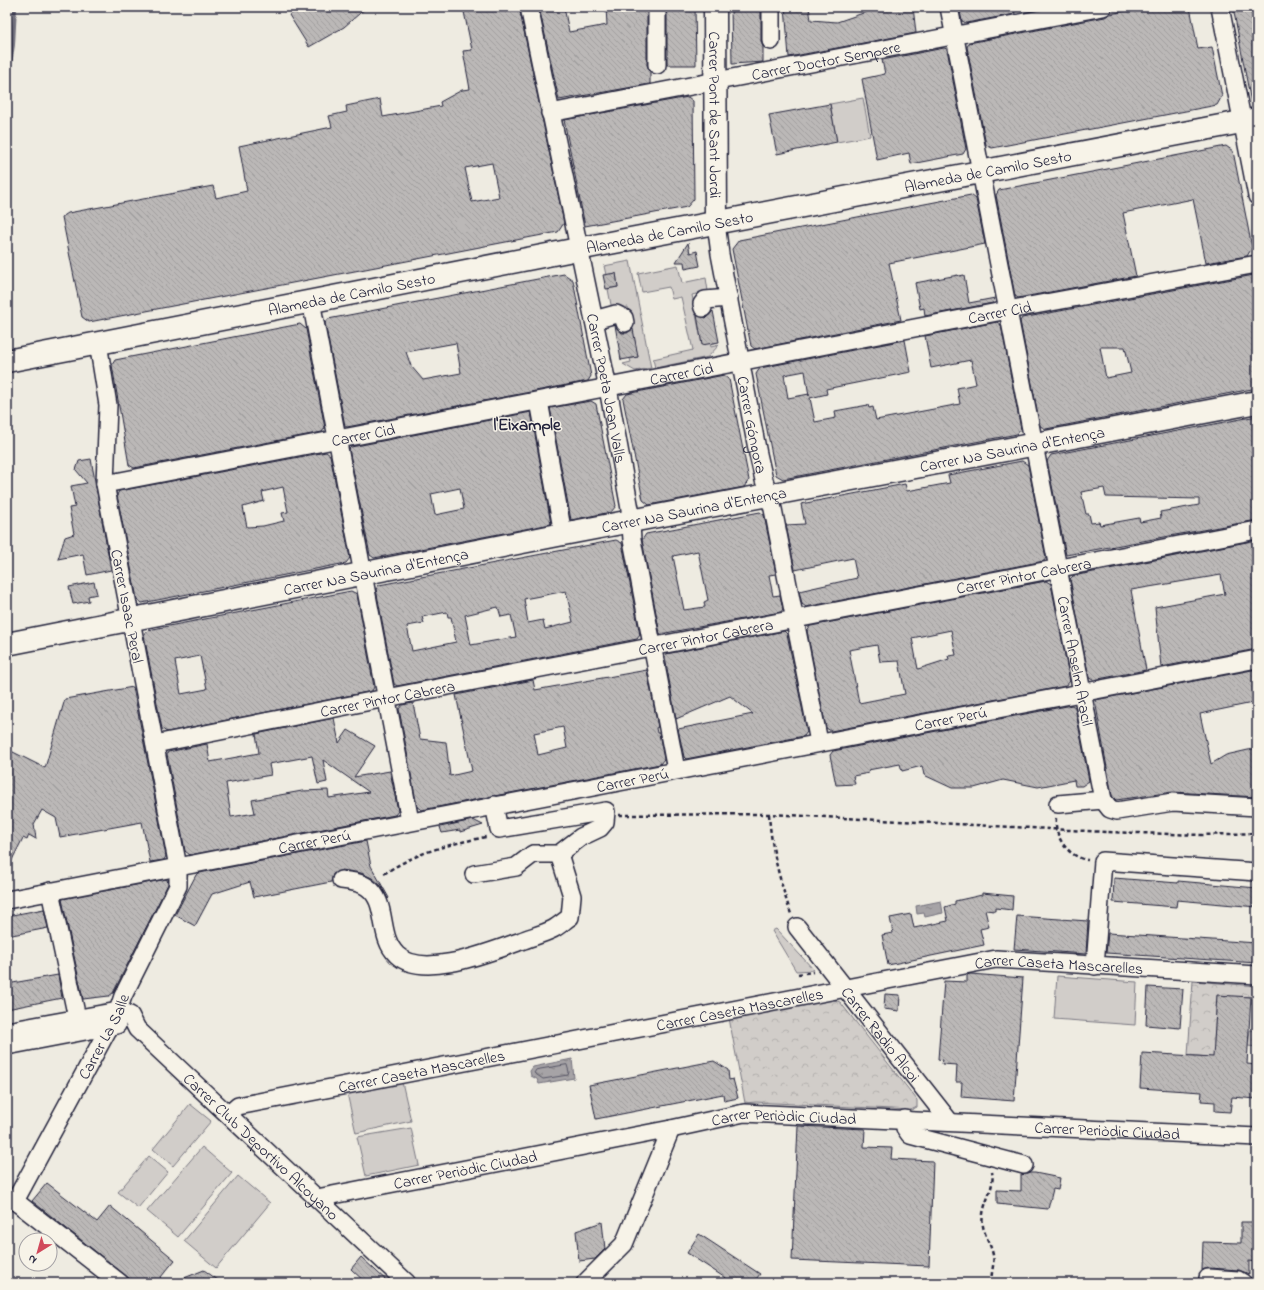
<svg xmlns="http://www.w3.org/2000/svg" width="1264" height="1290" font-family="'Indie Flower',sans-serif">
	<style>
		.forest { fill: url(#forest-crowns); stroke: #7a7882 }
		.garden { fill: #d1cdc9; stroke: #7a7882 }
		.water { fill: url(#water-ripples); stroke: #716f7b }
		.lines { fill: none; stroke-linecap: round; stroke-linejoin: round }
		.shore { stroke: #575666; stroke-width: 1 }
		.stream { stroke: #716f7b; stroke-width: 4 }
		.building { fill: url(#building-back-hatch); stroke: #22223b; fill-rule: evenodd }
		.minor-casing { stroke: #22223b; stroke-width: 20 }
		.major-casing { stroke: #22223b; stroke-width: 25 }
		.path { stroke: #22223b; stroke-width: 2.5; stroke-dasharray: 4 3; stroke-linecap: butt }
		.minor { stroke: #f7f3e8; stroke-width: 17 }
		.major { stroke: #f7f3e8; stroke-width: 22 }
		.labels { text-anchor: middle; stroke-width: 3; stroke-linejoin: round; paint-order: stroke }
		.street-label { font-size: 16px; fill: #22223b; stroke: #f7f3e8 }
		.neighbourhood-label { font-size: 17px; font-weight: bold; fill: #22223b; stroke: #f7f3e8 }
	</style>
	<defs>
		<pattern id="forest-crowns" width="20" height="18" patternUnits="userSpaceOnUse"><rect width="20" height="18" fill="#d1cdc9"/><path d="M2 6a3 3 0 1 1 6 0M12 15a3 3 0 1 1 6 0" fill="none" stroke="#b3b0ae"/></pattern>
		<pattern id="water-ripples" width="26" height="14" patternUnits="userSpaceOnUse"><rect width="26" height="14" fill="#a6a3a6"/><path d="M2 4q2-2 4 0t4 0M15 11q2-2 4 0t4 0" fill="none" stroke="#878488"/></pattern>
		<pattern id="building-back-hatch" width="6" height="6" patternUnits="userSpaceOnUse"><rect width="6" height="6" fill="#bbb8b7"/><path d="M-1 5l2 2M0 0l6 6M5-1l2 2" fill="none" stroke="#a09e9e"/></pattern>
	</defs>
	<rect width="100%" height="100%" fill="#eeebe1"/>
	<filter id="ink" filterUnits="userSpaceOnUse"><feTurbulence type="fractalNoise" baseFrequency=".025" numOctaves="2"/><feDisplacementMap in="SourceGraphic" scale="8" xChannelSelector="R" yChannelSelector="G"/><feConvolveMatrix kernelMatrix="1 2 1 2 8 2 1 2 1" color-interpolation-filters="sRGB"/></filter>
	<g filter="url(#ink)">
		<path class="forest" d="M 1193,981 L 1257,986 L 1257,1005 L 1251,1004 L 1251,997 L 1217,996 L 1214,1043 L 1219,1058 L 1188,1055 Z
			M 832,999 L 840,1002 L 917,1100 L 917,1107 L 911,1110 L 756,1102 L 745,1103 L 729,1018 Z
			M 1250,1030 L 1257,1031 L 1257,1047 L 1248,1046 Z"/>
		<path class="garden" d="M 863,98 L 870,136 L 837,142 L 830,104 Z
			M 630,261 L 651,368 L 635,371 L 623,364 L 631,362 L 630,359 L 638,357 L 628,307 L 612,310 L 608,289 L 618,287 L 616,273 L 606,275 L 604,266 Z
			M 678,265 L 682,283 L 706,278 L 708,291 L 692,295 L 702,344 L 710,343 L 711,347 L 719,345 L 708,357 L 655,368 L 653,359 L 693,350 L 681,297 L 672,299 L 669,287 L 642,292 L 638,273 Z
			M 776,929 L 814,970 L 796,971 L 772,931 Z
			M 1057,976 L 1137,982 L 1135,1025 L 1054,1019 Z
			M 402,1082 L 411,1121 L 356,1133 L 347,1093 Z
			M 190,1104 L 211,1121 L 173,1166 L 153,1149 Z
			M 411,1128 L 419,1165 L 366,1176 L 357,1137 Z
			M 202,1147 L 232,1173 L 178,1237 L 147,1211 Z
			M 149,1156 L 168,1172 L 138,1208 L 118,1192 Z
			M 238,1176 L 270,1203 L 216,1268 L 184,1241 Z"/>
		<path class="water" d="M 941,901 L 943,913 L 925,917 L 924,913 L 917,914 L 916,906 Z
			M 572,1059 L 574,1078 L 539,1084 L 537,1079 L 531,1076 L 530,1071 L 533,1067 Z"/>
		<g class="lines">
			<path class="shore" d="M 567,1065 L 569,1072 L 568,1075 L 543,1079 L 534,1073 L 536,1070 Z"/>
			<path class="stream" d="M 7,83 L 13,45 L 15,7"/>
		</g>
		<path class="building" d="M 302,7 L 367,7 L 344,27 L 309,47 L 289,15 Z
			M 463,7 L 519,7 L 564,223 L 558,232 L 89,322 L 82,317 L 62,217 L 68,213 L 213,186 L 216,198 L 247,191 L 239,146 L 332,127 L 329,116 L 347,112 L 346,106 L 380,99 L 383,117 L 441,106 L 440,102 L 462,90 L 470,89 L 463,51 L 472,50 ZM 492,163 L 499,197 L 472,202 L 465,168 Z
			M 539,7 L 564,7 L 569,32 L 607,25 L 606,7 L 647,7 L 647,65 L 650,72 L 650,84 L 559,100 Z
			M 667,7 L 695,7 L 696,65 L 667,65 Z
			M 731,7 L 761,7 L 761,41 L 763,47 L 763,62 L 732,64 Z
			M 785,7 L 809,7 L 811,20 L 837,22 L 872,10 L 892,7 L 913,7 L 916,33 L 789,57 Z
			M 959,7 L 1014,7 L 1015,14 L 966,23 L 962,21 Z
			M 1145,7 L 1190,7 L 1198,49 L 1212,47 L 1222,96 L 1217,105 L 992,148 L 986,145 L 967,47 L 969,43 L 1105,17 L 1110,14 Z
			M 1233,7 L 1257,7 L 1257,103 L 1251,103 Z
			M 944,48 L 947,49 L 966,149 L 963,154 L 911,164 L 909,153 L 877,160 L 862,79 L 885,74 L 882,60 Z
			M 688,97 L 693,101 L 694,199 L 687,207 L 585,226 L 564,120 Z
			M 830,104 L 837,142 L 777,154 L 769,115 Z
			M 1226,146 L 1233,151 L 1246,217 L 1252,248 L 1247,256 L 1206,263 L 1193,199 L 1123,213 L 1136,276 L 1018,298 L 1015,296 L 996,195 L 999,190 Z
			M 971,195 L 976,199 L 985,244 L 889,263 L 901,320 L 755,349 L 751,346 L 732,249 L 739,240 Z
			M 688,243 L 690,253 L 697,251 L 700,266 L 685,269 L 684,262 L 676,262 Z
			M 616,273 L 618,287 L 606,289 L 603,275 Z
			M 564,274 L 573,280 L 591,376 L 588,381 L 347,427 L 345,426 L 325,323 L 328,319 ZM 456,343 L 461,373 L 423,380 L 411,366 L 406,352 Z
			M 958,275 L 959,276 L 964,275 L 969,303 L 995,298 L 993,303 L 925,316 L 924,308 L 920,309 L 915,283 Z
			M 1254,275 L 1257,276 L 1257,388 L 1046,429 L 1040,426 L 1020,321 L 1022,318 ZM 1100,347 L 1125,347 L 1131,373 L 1106,378 Z
			M 713,311 L 719,342 L 702,345 L 697,315 L 706,318 Z
			M 997,322 L 1001,325 L 1021,429 L 1017,434 L 783,479 L 776,475 L 756,374 L 760,368 L 905,340 L 911,372 L 826,389 L 827,394 L 810,398 L 815,422 L 836,418 L 835,411 L 868,405 L 869,408 L 873,407 L 876,420 L 960,404 L 957,388 L 976,384 L 971,360 L 931,368 L 925,336 ZM 805,371 L 809,396 L 809,394 L 788,398 L 784,375 Z
			M 300,324 L 306,329 L 325,428 L 322,432 L 134,468 L 129,465 L 112,365 L 115,360 Z
			M 615,325 L 622,333 L 627,333 L 633,329 L 638,357 L 621,360 Z
			M 724,375 L 729,379 L 749,480 L 744,487 L 649,505 L 643,500 L 623,399 L 627,394 Z
			M 591,401 L 596,404 L 616,506 L 611,512 L 571,520 L 550,408 Z
			M 531,412 L 551,524 L 374,558 L 370,555 L 349,449 L 351,447 ZM 460,488 L 464,509 L 435,515 L 431,494 Z
			M 1257,416 L 1257,520 L 1066,555 L 1047,461 L 1051,455 ZM 1104,488 L 1106,497 L 1199,499 L 1199,505 L 1160,512 L 1161,518 L 1140,522 L 1139,518 L 1100,525 L 1099,522 L 1091,523 L 1089,514 L 1086,514 L 1081,492 Z
			M 326,452 L 330,455 L 350,558 L 346,563 L 142,603 L 137,599 L 117,495 L 119,491 ZM 283,487 L 288,512 L 282,513 L 284,521 L 263,526 L 247,527 L 243,507 L 264,501 L 262,492 Z
			M 91,459 L 111,570 L 87,575 L 83,554 L 58,559 L 65,537 L 74,534 L 69,508 L 75,507 L 71,486 L 87,483 L 76,470 L 79,461 Z
			M 1022,461 L 1028,465 L 1046,558 L 1044,561 L 806,607 L 802,604 L 799,591 L 857,578 L 853,558 L 795,570 L 786,525 L 805,524 L 801,504 L 905,484 L 907,491 L 950,483 L 948,475 Z
			M 760,512 L 764,515 L 776,574 L 769,575 L 773,596 L 780,595 L 783,609 L 781,612 L 660,634 L 642,540 L 646,534 ZM 698,551 L 708,600 L 704,602 L 705,607 L 684,610 L 673,556 Z
			M 616,540 L 622,543 L 640,635 L 637,639 L 397,686 L 394,684 L 376,589 L 379,585 ZM 566,591 L 573,622 L 545,629 L 543,620 L 528,623 L 524,599 ZM 498,607 L 501,617 L 511,615 L 516,637 L 471,645 L 465,615 ZM 447,612 L 448,617 L 451,617 L 456,642 L 412,651 L 407,626 L 424,623 L 422,617 Z
			M 1257,540 L 1257,649 L 1161,667 L 1155,607 L 1225,594 L 1221,575 L 1131,590 L 1146,670 L 1093,680 L 1089,678 L 1070,579 L 1073,576 Z
			M 1046,581 L 1051,584 L 1070,681 L 1066,686 L 831,731 L 826,728 L 807,631 L 810,626 ZM 951,630 L 956,655 L 948,656 L 949,659 L 918,669 L 912,638 ZM 877,645 L 880,662 L 899,661 L 905,694 L 859,703 L 849,650 Z
			M 94,582 L 97,594 L 88,596 L 89,601 L 73,604 L 69,587 Z
			M 351,591 L 357,594 L 374,687 L 372,691 L 167,732 L 162,729 L 144,635 L 148,630 ZM 200,656 L 207,689 L 181,694 L 175,661 Z
			M 784,631 L 787,634 L 807,732 L 804,736 L 686,759 L 684,757 L 678,729 L 753,714 L 730,696 L 676,719 L 665,657 L 666,654 Z
			M 1257,669 L 1257,702 L 1200,714 L 1211,764 L 1226,755 L 1257,748 L 1257,797 L 1173,792 L 1116,800 L 1112,796 L 1095,700 Z
			M 647,670 L 658,727 L 656,728 L 657,733 L 659,733 L 664,759 L 660,764 L 422,810 L 417,807 L 399,709 L 402,705 L 413,703 L 420,739 L 446,742 L 450,776 L 472,771 L 456,695 L 533,680 L 535,690 ZM 563,727 L 567,748 L 538,755 L 534,733 Z
			M 133,687 L 166,856 L 164,860 L 150,862 L 142,822 L 60,837 L 56,818 L 42,810 L 34,824 L 36,839 L 29,835 L 27,840 L 23,838 L 7,870 L 7,749 L 45,768 L 65,699 Z
			M 1072,705 L 1075,707 L 1089,781 L 1082,786 L 1075,786 L 1074,780 L 1038,787 L 1003,780 L 974,788 L 952,788 L 924,775 L 922,766 L 902,771 L 900,764 L 868,770 L 869,773 L 853,776 L 855,784 L 836,785 L 830,755 L 833,751 Z
			M 334,718 L 339,743 L 348,730 L 375,746 L 354,777 L 390,771 L 398,811 L 395,815 L 190,855 L 185,851 L 167,754 L 168,752 L 207,744 L 210,762 L 259,753 L 256,734 ZM 312,756 L 318,784 L 327,782 L 323,760 L 369,792 L 329,798 L 328,790 L 302,791 L 252,800 L 255,813 L 231,817 L 226,783 L 271,775 L 269,764 Z
			M 473,820 L 483,825 L 460,832 L 460,830 L 442,833 L 440,827 Z
			M 366,841 L 371,866 L 389,898 L 388,899 L 381,886 L 372,878 L 361,873 L 342,870 L 333,874 L 331,882 L 254,897 L 250,882 L 212,894 L 195,926 L 175,915 L 196,875 L 199,873 Z
			M 1114,878 L 1178,883 L 1178,881 L 1257,888 L 1257,907 L 1177,900 L 1176,907 L 1113,902 Z
			M 167,879 L 168,884 L 113,993 L 109,996 L 83,999 L 62,899 Z
			M 982,893 L 1013,896 L 1012,910 L 995,908 L 995,911 L 985,910 L 989,927 L 980,929 L 984,945 L 888,965 L 882,935 L 893,933 L 890,918 L 911,914 L 914,928 L 948,921 L 945,907 L 955,904 L 955,901 L 982,895 Z
			M 44,909 L 48,928 L 7,936 L 7,916 Z
			M 1017,916 L 1088,921 L 1086,954 L 1014,949 Z
			M 1108,933 L 1257,943 L 1257,963 L 1106,953 Z
			M 970,974 L 1023,978 L 1014,1101 L 961,1097 L 962,1082 L 956,1082 L 957,1065 L 942,1064 L 943,1060 L 938,1059 L 944,981 L 967,982 L 967,975 Z
			M 58,975 L 62,998 L 7,1009 L 7,984 Z
			M 1148,987 L 1183,989 L 1180,1028 L 1146,1025 Z
			M 885,994 L 900,995 L 899,1011 L 884,1009 Z
			M 1217,995 L 1251,997 L 1247,1064 L 1257,1065 L 1257,1099 L 1232,1097 L 1230,1112 L 1215,1111 L 1215,1102 L 1201,1101 L 1202,1092 L 1140,1088 L 1142,1053 L 1213,1057 Z
			M 714,1061 L 728,1070 L 729,1080 L 733,1079 L 738,1098 L 724,1101 L 723,1094 L 596,1119 L 589,1085 Z
			M 798,1126 L 865,1129 L 864,1147 L 892,1148 L 891,1159 L 933,1161 L 929,1266 L 792,1260 Z
			M 1029,1173 L 1035,1173 L 1060,1178 L 1058,1190 L 1053,1189 L 1048,1209 L 997,1204 L 997,1190 L 1021,1191 L 1021,1175 Z
			M 47,1183 L 97,1222 L 110,1206 L 175,1260 L 156,1283 L 135,1283 L 32,1201 Z
			M 602,1222 L 605,1249 L 595,1259 L 579,1261 L 576,1231 Z
			M 1241,1222 L 1257,1222 L 1257,1250 L 1255,1250 L 1255,1262 L 1249,1261 L 1249,1274 L 1239,1270 L 1209,1268 L 1202,1270 L 1203,1242 L 1241,1243 Z
			M 699,1234 L 760,1274 L 753,1283 L 733,1283 L 687,1253 Z
			M 361,1257 L 389,1283 L 366,1283 L 351,1269 Z
			M 204,1270 L 222,1283 L 172,1283 Z"/>
		<g class="lines">
			<g class="minor-casing">
				<g id="minor">
					<path id="s1" d="M 529,7 L 608,388 L 630,509 L 632,540 L 676,770"/>
					<path d="M 657,7 L 657,65"/>
					<path d="M 771,7 L 771,41"/>
					<path id="s2" d="M 949,7 L 1103,800 L 1058,804"/>
					<path d="M 1220,7 L 1257,196"/>
					<path id="s3" d="M 550,113 L 1103,7"/>
					<path id="s4" d="M 716,223 L 720,254 L 758,454 L 764,480 L 773,509 L 819,742"/>
					<path d="M 311,301 L 410,821"/>
					<path d="M 703,308 L 702,304 L 705,300 L 729,298"/>
					<path d="M 594,320 L 616,314 L 624,318 L 625,323"/>
					<path d="M 539,401 L 563,534"/>
					<path id="s5" d="M 105,484 L 1008,310 L 1257,264"/>
					<path id="s6" d="M 155,744 L 386,698 L 1257,530"/>
					<path d="M 1103,800 L 1110,809 L 1117,811 L 1173,802 L 1257,807"/>
					<path d="M 474,874 L 516,867 L 533,854 L 559,854 L 581,837 L 600,828 L 605,822 L 606,811 L 499,829 L 494,805"/>
					<path d="M 341,880 C 350,881 360,882 367,887 C 389,902 377,936 397,955 C 423,980 492,951 521,941 C 531,937 543,934 553,929 C 559,926 564,921 570,917 L 572,896 L 559,854"/>
					<path d="M 50,891 L 77,1018"/>
					<path id="s7" d="M 7,900 L 1257,659"/>
					<path id="s8" d="M 797,927 L 950,1122"/>
					<path d="M 1095,966 L 1103,861 L 1257,872"/>
					<path id="s9" d="M 7,1031 L 118,1011 L 130,1015 L 137,1029 L 407,1283"/>
					<path d="M 7,1046 L 117,1025"/>
					<path id="s10" d="M 229,1114 L 238,1106 L 996,959 L 1257,975"/>
					<path d="M 905,1119 L 905,1128 L 910,1135 L 1024,1165"/>
					<path id="s11" d="M 317,1198 L 671,1129 L 744,1113 L 1257,1137"/>
					<path id="s12" d="M 15,1201 L 118,1011 L 123,996 L 178,886 L 178,867 L 105,484 L 108,405 L 98,343"/>
					<path d="M 15,1201 L 120,1283"/>
					<path d="M 1208,1278 L 1238,1280 L 1243,1283"/>
					<path d="M 585,1283 L 624,1244 L 671,1129"/>
				</g>
			</g>
			<g class="major-casing">
				<g id="major">
					<path id="s13" d="M 715,7 L 716,223"/>
					<path id="s14" d="M 7,361 L 578,249 L 1257,119"/>
					<path id="s15" d="M 7,644 L 563,534 L 1257,402"/>
				</g>
			</g>
			<path class="path" d="M 769,814 C 771,848 780,882 791,914
				M 619,815 L 769,814 L 1106,832 L 1202,835 L 1257,833
				M 1056,818 C 1054,837 1068,857 1088,860
				M 384,874 C 416,852 450,844 486,837
				M 798,974 L 813,972
				M 992,1283 C 990,1274 995,1265 993,1255 C 990,1240 980,1231 983,1214 C 985,1200 995,1186 992,1172"/>
			<use href="#minor" class="minor"/>
			<use href="#major" class="major"/>
		</g>
	</g>
	<g class="labels">
		<g class="street-label">
			<text dy="6" stroke="none"><textPath href="#s3" startOffset="281">Carrer Doctor Sempere</textPath></text>
			<text dy="6" stroke="none"><textPath href="#s13" startOffset="108">Carrer Pont de Sant Jordi</textPath></text>
			<text dy="6" stroke="none"><textPath href="#s14" startOffset="999">Alameda de Camilo Sesto</textPath></text>
			<text dy="6" stroke="none"><textPath href="#s14" startOffset="675">Alameda de Camilo Sesto</textPath></text>
			<text dy="6" stroke="none"><textPath href="#s14" startOffset="351">Alameda de Camilo Sesto</textPath></text>
			<text dy="6" stroke="none"><textPath href="#s5" startOffset="911">Carrer Cid</textPath></text>
			<text dy="6" stroke="none"><textPath href="#s5" startOffset="587">Carrer Cid</textPath></text>
			<text dy="6" stroke="none"><textPath href="#s1" startOffset="389">Carrer Poeta Joan Valls</textPath></text>
			<text dy="6" stroke="none"><textPath href="#s4" startOffset="205">Carrer Góngora</textPath></text>
			<text dy="6" stroke="none"><textPath href="#s5" startOffset="263">Carrer Cid</textPath></text>
			<text dy="6" stroke="none"><textPath href="#s15" startOffset="1024">Carrer Na Saurina d'Entença</textPath></text>
			<text dy="6" stroke="none"><textPath href="#s15" startOffset="700">Carrer Na Saurina d'Entença</textPath></text>
			<text dy="6" stroke="none"><textPath href="#s15" startOffset="376">Carrer Na Saurina d'Entença</textPath></text>
			<text dy="6" stroke="none"><textPath href="#s6" startOffset="885">Carrer Pintor Cabrera</textPath></text>
			<text transform="translate(128 606) rotate(79)" y="6">Carrer Isaac Peral</text>
			<text dy="6" stroke="none"><textPath href="#s6" startOffset="561">Carrer Pintor Cabrera</textPath></text>
			<text dy="6" stroke="none"><textPath href="#s2" startOffset="666">Carrer Anselm Aracil</textPath></text>
			<text dy="6" stroke="none"><textPath href="#s6" startOffset="237">Carrer Pintor Cabrera</textPath></text>
			<text dy="6" stroke="none"><textPath href="#s7" startOffset="961">Carrer Perú</textPath></text>
			<text dy="6" stroke="none"><textPath href="#s7" startOffset="637">Carrer Perú</textPath></text>
			<text dy="6" stroke="none"><textPath href="#s7" startOffset="313">Carrer Perú</textPath></text>
			<text dy="6" stroke="none"><textPath href="#s10" startOffset="847">Carrer Caseta Mascarelles</textPath></text>
			<text dy="6" stroke="none"><textPath href="#s10" startOffset="523">Carrer Caseta Mascarelles</textPath></text>
			<text dy="6" stroke="none"><textPath href="#s8" startOffset="136">Carrer Radio Alcoi</textPath></text>
			<text dy="6" stroke="none"><textPath href="#s12" startOffset="187">Carrer La Salle</textPath></text>
			<text dy="6" stroke="none"><textPath href="#s10" startOffset="199">Carrer Caseta Mascarelles</textPath></text>
			<text dy="6" stroke="none"><textPath href="#s11" startOffset="475">Carrer Periòdic Ciudad</textPath></text>
			<text dy="6" stroke="none"><textPath href="#s11" startOffset="799">Carrer Periòdic Ciudad</textPath></text>
			<text dy="6" stroke="none"><textPath href="#s9" startOffset="312">Carrer Club Deportivo Alcoyano</textPath></text>
			<text dy="6" stroke="none"><textPath href="#s11" startOffset="151">Carrer Periòdic Ciudad</textPath></text>
		</g>
		<g class="neighbourhood-label">
			<text x="527" y="430">l'Eixample</text>
		</g>
	</g>
	<rect width="1264" height="1290" fill="none" stroke="#f7f3e8" stroke-width="24"/>
	<rect x="12" y="12" width="1240" height="1266" fill="none" stroke="#22223b" stroke-width="1.5" filter="url(#ink)"/>
	<g transform="translate(38 1252) rotate(217)"><circle r="19" fill="#f7f3e8" stroke="#a29fa3"/>
	<path d="M0-3L7 15L0 10L-7 15Z" fill="#d1495b"/>
	<text y="-6" font-size="11" font-weight="bold" text-anchor="middle" fill="#22223b">N</text>
	</g>
</svg>
